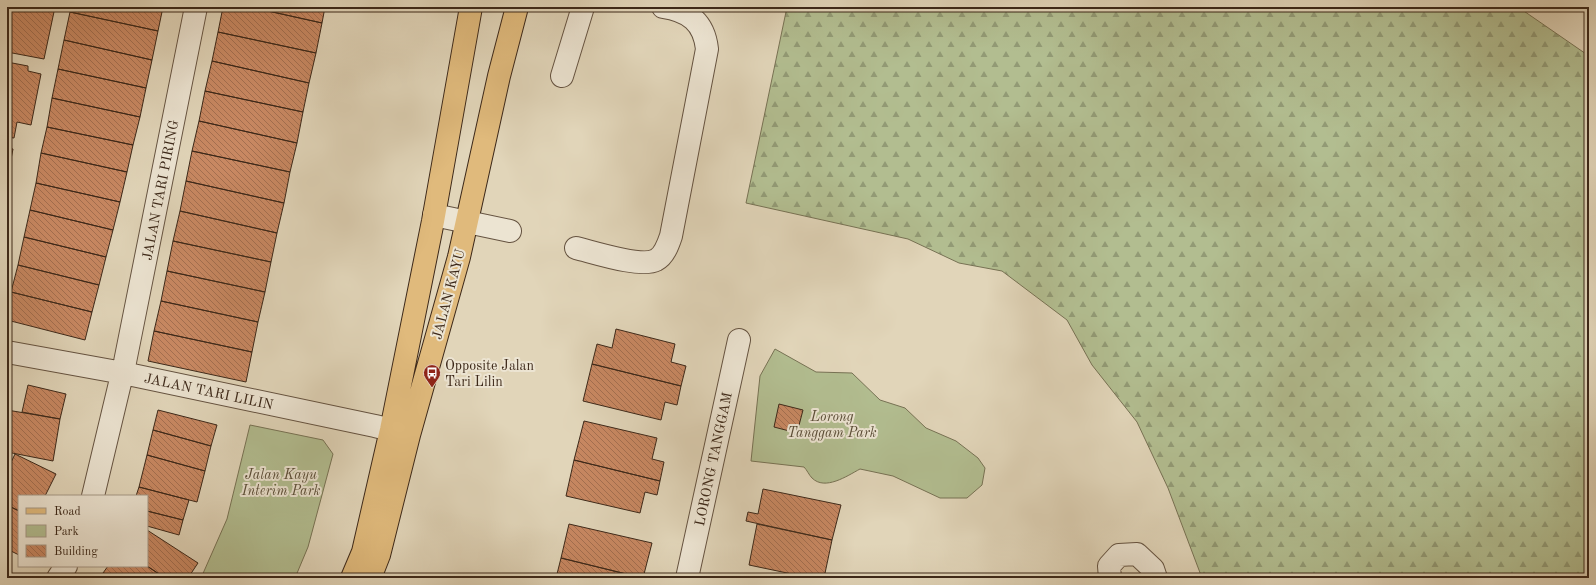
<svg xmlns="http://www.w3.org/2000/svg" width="1596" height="585" font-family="'Old Standard TT',serif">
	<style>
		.green { fill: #b2bd90; stroke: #777254 }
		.forest { fill: url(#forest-firs); stroke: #777254 }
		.building { fill: url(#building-back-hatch); stroke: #3c2819 }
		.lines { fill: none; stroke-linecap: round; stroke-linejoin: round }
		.minor-casing { stroke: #655341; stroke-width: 24 }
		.major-casing { stroke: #3c2819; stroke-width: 24 }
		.minor { stroke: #ece4d2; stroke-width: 22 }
		.major { stroke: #e0ba7c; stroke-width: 22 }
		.labels { text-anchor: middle; stroke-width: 4; stroke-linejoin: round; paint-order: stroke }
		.street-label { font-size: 14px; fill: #3c2819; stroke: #ece4d2 }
		.poi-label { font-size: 14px; fill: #3c2819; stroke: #ece4d2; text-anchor: start }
		.park-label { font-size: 14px; font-style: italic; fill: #5a4d37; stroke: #ece4d2 }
	</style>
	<defs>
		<pattern id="forest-firs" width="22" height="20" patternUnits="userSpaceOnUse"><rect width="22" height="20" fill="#b2bd90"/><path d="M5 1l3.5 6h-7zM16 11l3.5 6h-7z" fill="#929a75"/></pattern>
		<pattern id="building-back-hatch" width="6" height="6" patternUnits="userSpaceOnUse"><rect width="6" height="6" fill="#c88862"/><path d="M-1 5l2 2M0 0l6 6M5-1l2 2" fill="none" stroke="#a46f50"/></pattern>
	</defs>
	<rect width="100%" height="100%" fill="#e1d5b9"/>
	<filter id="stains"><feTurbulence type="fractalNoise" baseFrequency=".005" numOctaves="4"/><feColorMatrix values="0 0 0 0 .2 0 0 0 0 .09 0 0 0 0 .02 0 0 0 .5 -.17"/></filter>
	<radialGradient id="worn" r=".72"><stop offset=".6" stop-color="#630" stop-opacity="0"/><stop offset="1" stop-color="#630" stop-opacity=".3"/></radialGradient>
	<path class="green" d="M 775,349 L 816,372 L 852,373 L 880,400 L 905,408 L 926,428 L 956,441 L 978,458 L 985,468 L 982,485 L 967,498 L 940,498 L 893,476 L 860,469 C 847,476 825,491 812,478 C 809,475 807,470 804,467 L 751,461 L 760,376 Z
		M 250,425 L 323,440 L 333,454 L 308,547 L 295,578 L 201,578 L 227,519 Z"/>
	<path class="forest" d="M 787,7 L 1518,7 L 1589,56 L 1589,578 L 1202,578 L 1168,488 L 1137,422 L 1092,365 L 1067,320 L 1002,271 L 959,263 L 908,239 L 746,203 Z"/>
	<path class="building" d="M 7,7 L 55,7 L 44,59 L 7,52 Z
		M 71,7 L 163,7 L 158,31 L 70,12 Z
		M 223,7 L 250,7 L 322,23 L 316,53 L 218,32 Z
		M 250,7 L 325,7 L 322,23 Z
		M 70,12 L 158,31 L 152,60 L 64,40 Z
		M 218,32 L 316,53 L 309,83 L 212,61 Z
		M 64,40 L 152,60 L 146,88 L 58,69 Z
		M 212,61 L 309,83 L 303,112 L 205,91 Z
		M 7,62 L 28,66 L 28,71 L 41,74 L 31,125 L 17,122 L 14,138 L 7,137 Z
		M 58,69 L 146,88 L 140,117 L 52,98 Z
		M 205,91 L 303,112 L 297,143 L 199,121 Z
		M 52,98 L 140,117 L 133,145 L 47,127 Z
		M 199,121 L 297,143 L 290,172 L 192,151 Z
		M 47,127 L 133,145 L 127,172 L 41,153 Z
		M 7,148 L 13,149 L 7,180 Z
		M 192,151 L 290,172 L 284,203 L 186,181 Z
		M 41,153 L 127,172 L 120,202 L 36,183 Z
		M 186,181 L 284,203 L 277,233 L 180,211 Z
		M 36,183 L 120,202 L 113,230 L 30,210 Z
		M 30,210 L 113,230 L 106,257 L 24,237 Z
		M 180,211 L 277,233 L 271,262 L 173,241 Z
		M 24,237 L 106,257 L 99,285 L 18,265 Z
		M 173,241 L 271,262 L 265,292 L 167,271 Z
		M 18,265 L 99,285 L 92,312 L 11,292 Z
		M 167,271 L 265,292 L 258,322 L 161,301 Z
		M 11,292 L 92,312 L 85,340 L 7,320 L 7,310 Z
		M 161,301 L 258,322 L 252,352 L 154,331 Z
		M 616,329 L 675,344 L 671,362 L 686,366 L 681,386 L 592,364 L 597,344 L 612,348 Z
		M 154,331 L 252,352 L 246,382 L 148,361 Z
		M 592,364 L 681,386 L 677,405 L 665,402 L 661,420 L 583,401 Z
		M 28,385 L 66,394 L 60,419 L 22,412 Z
		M 779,404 L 803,410 L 797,433 L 774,427 Z
		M 7,410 L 60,419 L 53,461 L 7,452 Z
		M 158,410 L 217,425 L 211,446 L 153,430 Z
		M 584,421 L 657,438 L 652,459 L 664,462 L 660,481 L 574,460 Z
		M 153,430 L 211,446 L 205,471 L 147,455 Z
		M 15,454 L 56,474 L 45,496 L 19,496 L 19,511 L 7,505 L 7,471 Z
		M 147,455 L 205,471 L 197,502 L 139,487 Z
		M 574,460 L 660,481 L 657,495 L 645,492 L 640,513 L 566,496 Z
		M 139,487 L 189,500 L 183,520 L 147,511 L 147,496 L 136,496 Z
		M 763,489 L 841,505 L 832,540 L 746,521 L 748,512 L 758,514 Z
		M 7,505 L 19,511 L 19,555 L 7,549 Z
		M 147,511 L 183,520 L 179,535 L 147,526 Z
		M 569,524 L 652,543 L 643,578 L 561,558 Z
		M 757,524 L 832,540 L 824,578 L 811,578 L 749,565 Z
		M 147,530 L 198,563 L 188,578 L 165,578 L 147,566 Z
		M 561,558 L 642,578 L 556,578 Z
		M 108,566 L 147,566 L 165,578 L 110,578 L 103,573 Z
		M 103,573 L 110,578 L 100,578 Z"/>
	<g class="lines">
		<g class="minor-casing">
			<path id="minor" d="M 562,76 L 583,7
				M 434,215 L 510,231
				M 576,248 C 593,252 641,268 656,260 C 664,256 668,245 671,236 L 707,49 C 704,22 689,11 663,7
				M 7,352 L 123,373 L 375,426 L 408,434
				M 93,496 L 125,362 L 196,7
				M 58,578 L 66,566
				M 687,578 L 739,340
				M 1110,578 L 1109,566 L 1119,555 L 1137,554 L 1153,569 L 1156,578"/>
		</g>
		<g class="major-casing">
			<path id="major" d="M 352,578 L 363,552 L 391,430 L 433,221 L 471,7
				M 370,578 L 379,555 L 409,435 L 459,257 L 499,76 L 517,7"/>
		</g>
		<use href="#minor" class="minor"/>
		<use href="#major" class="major"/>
	</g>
	<defs>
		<g id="bus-pin" transform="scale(0.9)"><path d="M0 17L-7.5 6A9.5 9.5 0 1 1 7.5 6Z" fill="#8f2418" stroke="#ece4d2"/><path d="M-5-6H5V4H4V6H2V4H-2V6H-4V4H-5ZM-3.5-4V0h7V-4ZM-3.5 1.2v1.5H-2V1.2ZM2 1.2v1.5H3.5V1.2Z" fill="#fff"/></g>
	</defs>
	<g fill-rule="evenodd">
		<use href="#bus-pin" x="432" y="373"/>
	</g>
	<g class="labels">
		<g class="street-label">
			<text transform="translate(160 190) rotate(-79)" y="5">JALAN TARI PIRING</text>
			<text transform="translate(448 294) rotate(-75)" y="5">JALAN KAYU</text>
			<text transform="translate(209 391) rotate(12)" y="5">JALAN TARI LILIN</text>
			<text transform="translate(713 459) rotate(-78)" y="5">LORONG TANGGAM</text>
		</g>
		<g class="poi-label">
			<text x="445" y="370">Opposite Jalan<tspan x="445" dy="16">Tari Lilin</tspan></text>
		</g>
		<g class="park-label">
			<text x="832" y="421">Lorong<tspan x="832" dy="16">Tanggam Park</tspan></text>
			<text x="281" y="479">Jalan Kayu<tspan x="281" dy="16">Interim Park</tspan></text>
		</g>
	</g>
	<rect width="1596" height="585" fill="none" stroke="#e1d5b9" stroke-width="24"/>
	<rect x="8" y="8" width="1580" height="569" fill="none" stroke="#3c2819" stroke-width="2"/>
	<rect x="12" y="12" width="1572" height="561" fill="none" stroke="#3c2819"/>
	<rect x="18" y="495" width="130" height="72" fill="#ece4d2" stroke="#a69988"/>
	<rect x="26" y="508" width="20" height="6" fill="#e0ba7c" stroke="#a69988"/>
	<text x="54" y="515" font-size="12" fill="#3c2819">Road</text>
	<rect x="26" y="525" width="20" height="12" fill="#b2bd90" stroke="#a69988"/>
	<text x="54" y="535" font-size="12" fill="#3c2819">Park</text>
	<rect x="26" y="545" width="20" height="12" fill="url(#building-back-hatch)" stroke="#a69988"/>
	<text x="54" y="555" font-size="12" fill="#3c2819">Building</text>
	<rect width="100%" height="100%" filter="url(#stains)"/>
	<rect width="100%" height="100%" fill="url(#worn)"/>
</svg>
